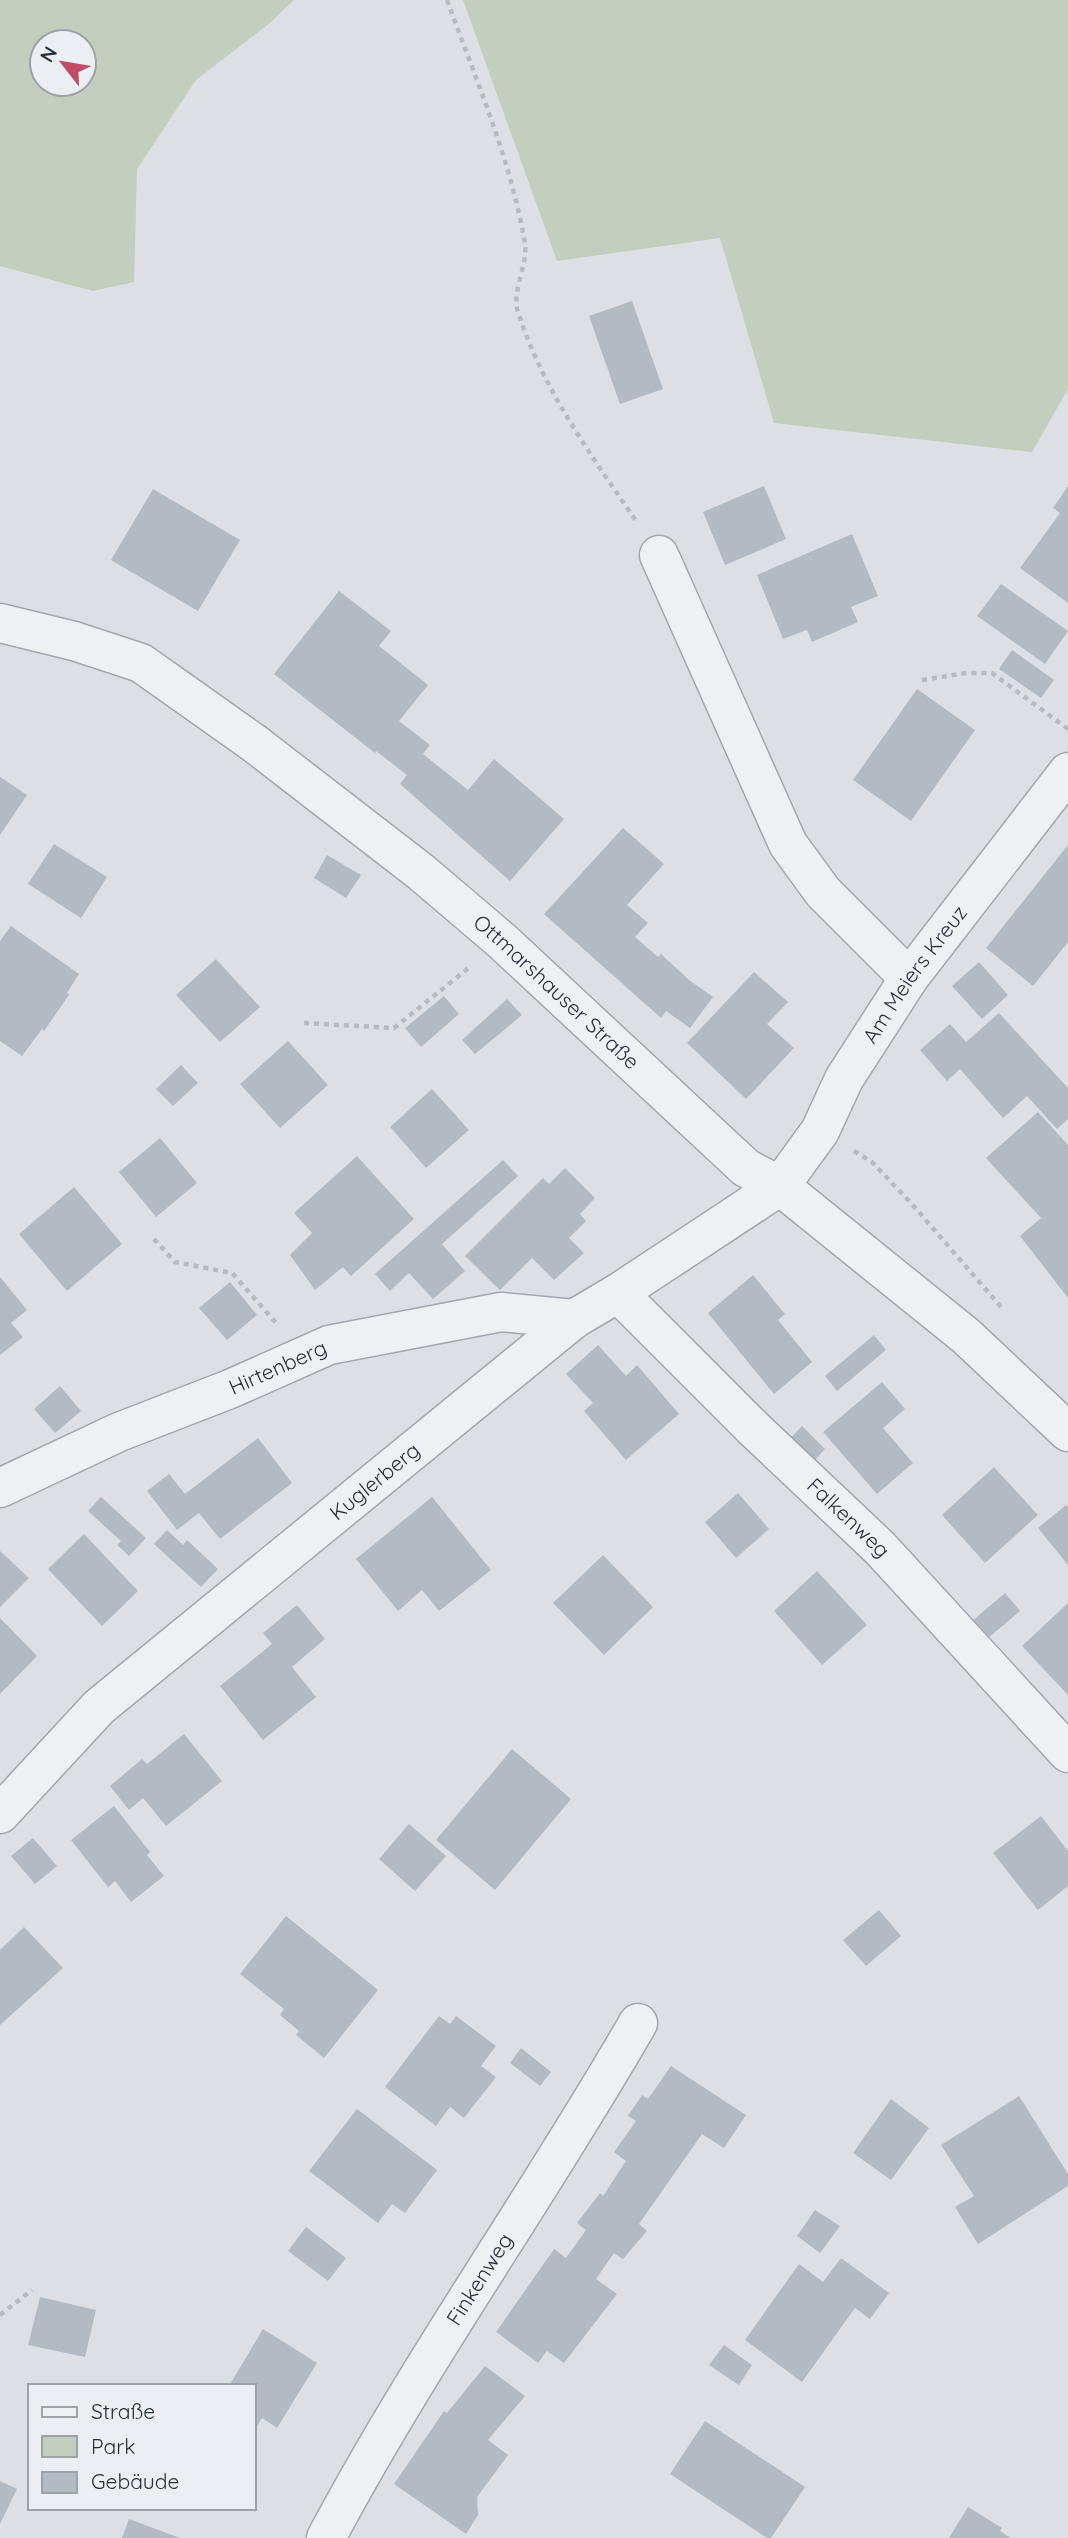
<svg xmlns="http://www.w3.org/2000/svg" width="1068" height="2538" font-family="Quicksand,sans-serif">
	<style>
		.green { fill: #c3cebe; fill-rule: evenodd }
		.building { fill: #b4bac1 }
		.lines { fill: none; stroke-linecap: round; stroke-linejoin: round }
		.minor-casing { stroke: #a2a7ae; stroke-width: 41 }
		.path { stroke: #b6bbc0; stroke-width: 4.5; stroke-dasharray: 5 5; stroke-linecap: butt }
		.minor { stroke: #eef1f4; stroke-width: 38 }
		.labels { text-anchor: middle; stroke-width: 5; stroke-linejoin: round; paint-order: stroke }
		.street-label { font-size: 21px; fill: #272f3a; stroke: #ebeff3 }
	</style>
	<rect width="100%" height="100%" fill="#dce0e5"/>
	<path class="green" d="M 0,0 L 294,0 L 270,23 L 196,80 L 137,169 L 134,282 L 93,291 L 0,266 ZM 42,42 L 84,42 L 84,84 L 42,84 Z
		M 463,0 L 1068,0 L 1068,389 L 1032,452 L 774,423 L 720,238 L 557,261 Z"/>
	<path class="building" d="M 632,301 L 663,389 L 620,404 L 589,316 Z
		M 764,486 L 786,539 L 725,565 L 703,512 Z
		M 1068,486 L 1068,603 L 1020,568 L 1060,513 L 1053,508 Z
		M 153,489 L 240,540 L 198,611 L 111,560 Z
		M 852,534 L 878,596 L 851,607 L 858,622 L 812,642 L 807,630 L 783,639 L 757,575 Z
		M 1001,584 L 1068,631 L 1045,664 L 977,616 Z
		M 339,591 L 391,631 L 379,646 L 428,685 L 399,721 L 430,745 L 423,754 L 468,790 L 494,759 L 564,819 L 510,881 L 400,784 L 407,775 L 376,751 L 375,753 L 274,674 Z
		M 1012,650 L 1054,680 L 1041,698 L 999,669 Z
		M 917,689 L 975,730 L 911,821 L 853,780 Z
		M 0,777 L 27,795 L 0,835 Z
		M 623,828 L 664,864 L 627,905 L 648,923 L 635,937 L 658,957 L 661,954 L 689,980 L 713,997 L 690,1028 L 666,1011 L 661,1018 L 544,914 Z
		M 54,844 L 107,877 L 81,918 L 28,884 Z
		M 1068,845 L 1068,942 L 1033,986 L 986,948 Z
		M 327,855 L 361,875 L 346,898 L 314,878 Z
		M 11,926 L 79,974 L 67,993 L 69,995 L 44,1031 L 42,1029 L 22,1056 L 0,1041 L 0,941 Z
		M 216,959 L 260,1007 L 220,1042 L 176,995 Z
		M 979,962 L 1008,995 L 982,1019 L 952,986 Z
		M 754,972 L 788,1002 L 767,1024 L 794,1048 L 746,1099 L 687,1043 Z
		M 444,996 L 459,1014 L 421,1047 L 405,1028 Z
		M 507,999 L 522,1015 L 475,1054 L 462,1040 Z
		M 999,1013 L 1068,1088 L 1068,1119 L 1057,1129 L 1027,1096 L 1003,1118 L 960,1069 L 947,1081 L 920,1050 L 950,1024 L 966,1042 Z
		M 288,1041 L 328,1085 L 280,1128 L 240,1084 Z
		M 181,1065 L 198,1083 L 173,1106 L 156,1089 Z
		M 432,1089 L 469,1130 L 426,1168 L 390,1127 Z
		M 1038,1112 L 1068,1145 L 1068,1298 L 1020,1236 L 1041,1218 L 986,1158 Z
		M 160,1138 L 197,1183 L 156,1217 L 119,1172 Z
		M 357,1156 L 414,1219 L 351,1276 L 343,1267 L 315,1290 L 290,1255 L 312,1233 L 294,1213 Z
		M 503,1160 L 518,1176 L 442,1244 L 465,1271 L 433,1299 L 409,1273 L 390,1291 L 375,1274 Z
		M 565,1168 L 595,1198 L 580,1214 L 586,1221 L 569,1238 L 584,1253 L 554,1280 L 532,1258 L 500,1290 L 465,1256 L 543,1178 L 549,1184 Z
		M 74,1187 L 122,1244 L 67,1291 L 19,1234 Z
		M 753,1275 L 785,1314 L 778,1320 L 812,1362 L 774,1394 L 708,1313 Z
		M 0,1277 L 27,1310 L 11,1323 L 23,1337 L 0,1355 Z
		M 230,1282 L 257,1315 L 227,1340 L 199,1308 Z
		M 874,1335 L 886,1350 L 837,1391 L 825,1376 Z
		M 598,1345 L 626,1376 L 637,1365 L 679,1414 L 626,1460 L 584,1411 L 593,1403 L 566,1374 Z
		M 882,1382 L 905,1409 L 883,1428 L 913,1463 L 877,1494 L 823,1432 Z
		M 60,1386 L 81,1411 L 55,1433 L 34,1409 Z
		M 802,1426 L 825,1449 L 812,1463 L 788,1441 Z
		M 258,1438 L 292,1483 L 220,1539 L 199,1513 L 177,1530 L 147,1491 L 169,1474 L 185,1494 Z
		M 994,1467 L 1038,1515 L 985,1563 L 942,1515 Z
		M 738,1493 L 769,1529 L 736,1558 L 705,1522 Z
		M 101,1497 L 146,1538 L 129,1556 L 117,1545 L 121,1541 L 88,1511 Z
		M 432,1497 L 491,1570 L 439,1611 L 422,1590 L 398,1611 L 356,1559 Z
		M 1066,1505 L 1068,1507 L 1068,1565 L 1038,1528 Z
		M 167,1530 L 183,1545 L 187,1540 L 218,1569 L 201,1587 L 154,1544 Z
		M 84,1534 L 138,1591 L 102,1626 L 48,1569 Z
		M 0,1551 L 29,1578 L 0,1607 Z
		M 603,1555 L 653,1607 L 604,1655 L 553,1603 Z
		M 817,1571 L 867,1625 L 822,1665 L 774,1611 Z
		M 1005,1593 L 1020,1611 L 987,1639 L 972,1621 Z
		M 1068,1603 L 1068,1695 L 1022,1646 Z
		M 297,1605 L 325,1639 L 292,1667 L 316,1697 L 263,1740 L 220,1686 L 272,1644 L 263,1633 Z
		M 0,1618 L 37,1656 L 0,1694 Z
		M 184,1734 L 222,1781 L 166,1826 L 143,1798 L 129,1810 L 110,1786 L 142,1759 L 147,1764 Z
		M 512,1749 L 571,1799 L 495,1890 L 436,1840 Z
		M 114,1806 L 150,1852 L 147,1855 L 164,1876 L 131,1902 L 115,1881 L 108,1887 L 71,1840 Z
		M 1041,1816 L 1068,1851 L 1068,1886 L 1038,1910 L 993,1853 Z
		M 409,1824 L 446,1856 L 415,1891 L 379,1859 Z
		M 33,1838 L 57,1866 L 35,1884 L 11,1856 Z
		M 879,1910 L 901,1936 L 866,1966 L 843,1940 Z
		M 286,1916 L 378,1990 L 324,2058 L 296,2035 L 299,2031 L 280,2015 L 284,2009 L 240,1974 Z
		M 24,1927 L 63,1968 L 0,2025 L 0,1950 Z
		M 439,2016 L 450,2024 L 456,2016 L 496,2046 L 481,2066 L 496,2077 L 464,2118 L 450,2107 L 436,2126 L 385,2087 Z
		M 521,2048 L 551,2072 L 540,2086 L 510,2063 Z
		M 671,2066 L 746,2115 L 724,2148 L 702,2134 L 639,2224 L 647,2231 L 623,2259 L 614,2253 L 596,2279 L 617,2294 L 564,2363 L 547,2351 L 538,2363 L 496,2332 L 554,2249 L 566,2258 L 586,2230 L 577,2223 L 600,2193 L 603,2196 L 626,2161 L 614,2152 L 636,2121 L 628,2116 L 642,2095 L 648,2099 Z
		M 1019,2096 L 1068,2174 L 1068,2186 L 978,2244 L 955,2207 L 974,2196 L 941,2145 Z
		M 891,2099 L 929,2128 L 891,2180 L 853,2153 Z
		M 357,2109 L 437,2170 L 405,2213 L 392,2204 L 378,2223 L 309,2171 Z
		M 815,2210 L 840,2226 L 820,2253 L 797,2236 Z
		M 306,2227 L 346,2258 L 328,2281 L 288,2251 Z
		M 841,2258 L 889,2293 L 870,2319 L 855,2308 L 802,2382 L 745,2340 L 799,2264 L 823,2282 Z
		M 40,2297 L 96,2310 L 85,2357 L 28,2345 Z
		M 263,2329 L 317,2363 L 277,2428 L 262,2418 L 254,2431 L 254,2386 L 229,2386 Z
		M 724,2345 L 752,2365 L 739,2385 L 709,2365 Z
		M 485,2366 L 525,2396 L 488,2440 L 508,2455 L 477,2497 L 478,2515 L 466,2534 L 394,2484 L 444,2411 L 447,2413 Z
		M 705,2421 L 805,2487 L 771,2538 L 767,2538 L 670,2474 Z
		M 0,2481 L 17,2489 L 0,2524 Z
		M 968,2507 L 1002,2528 L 1000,2531 L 1011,2538 L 949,2538 Z
		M 129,2519 L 180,2538 L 122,2538 Z"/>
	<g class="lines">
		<g class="minor-casing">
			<g id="minor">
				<path d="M 659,555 L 788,844 L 823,892 L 909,978"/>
				<path id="s1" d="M 0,623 L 74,641 L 141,663 L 254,743 L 421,872 L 502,941 L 746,1168 L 780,1186 L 966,1336 L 1068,1432"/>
				<path id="s2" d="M 618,1293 L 753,1428 L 880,1548 L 1068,1753"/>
				<path id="s3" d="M 0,1488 L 119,1432 L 230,1389 L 329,1345 L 501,1312 L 574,1319"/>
				<path id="s4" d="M 0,1814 L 99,1707 L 574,1319 L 618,1293 L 780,1186 L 820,1131 L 844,1079 L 909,978 L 1068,772"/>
				<path id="s5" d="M 326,2538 C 420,2361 538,2197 638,2023"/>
			</g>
		</g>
		<path class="path" d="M 447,0 C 476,80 511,160 525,244 C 528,264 511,294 518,312 C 542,388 591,455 636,521
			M 922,680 L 966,673 L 992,673 L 1068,729
			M 304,1023 L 394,1028 L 471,966
			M 854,1151 L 872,1162 L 911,1203 L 1001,1307
			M 154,1239 L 175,1262 L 232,1273 L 277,1324
			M 0,2315 L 32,2290"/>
		<use href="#minor" class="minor"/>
	</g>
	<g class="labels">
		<g class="street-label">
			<text dy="7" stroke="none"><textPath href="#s4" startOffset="1256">Am Meiers Kreuz</textPath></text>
			<text dy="7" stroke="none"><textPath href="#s1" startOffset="677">Ottmarshauser Straße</textPath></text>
			<text dy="7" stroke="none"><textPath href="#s3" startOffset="303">Hirtenberg</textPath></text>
			<text dy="7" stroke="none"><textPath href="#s4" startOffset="502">Kuglerberg</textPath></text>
			<text dy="7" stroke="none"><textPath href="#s2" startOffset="322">Falkenweg</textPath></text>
			<text dy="7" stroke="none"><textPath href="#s5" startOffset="301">Finkenweg</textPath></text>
		</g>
	</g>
	<rect x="28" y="2384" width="228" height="126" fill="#ebeff3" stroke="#9da2a9" stroke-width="2"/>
	<rect x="42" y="2407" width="35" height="10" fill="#eef1f4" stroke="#9da2a9" stroke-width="2"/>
	<text x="91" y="2419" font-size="21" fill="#272f3a">Straße</text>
	<rect x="42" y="2436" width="35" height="21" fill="#c3cebe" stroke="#9da2a9" stroke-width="2"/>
	<text x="91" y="2454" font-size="21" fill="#272f3a">Park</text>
	<rect x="42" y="2472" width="35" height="21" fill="#b4bac1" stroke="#9da2a9" stroke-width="2"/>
	<text x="91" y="2489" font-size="21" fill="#272f3a">Gebäude</text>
	<g transform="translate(63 63) rotate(301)"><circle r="33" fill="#ebeff3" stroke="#9da2a9" stroke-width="2"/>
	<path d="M0-5L12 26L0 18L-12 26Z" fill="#c04b65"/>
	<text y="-10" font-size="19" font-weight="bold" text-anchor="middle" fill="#272f3a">N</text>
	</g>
</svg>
